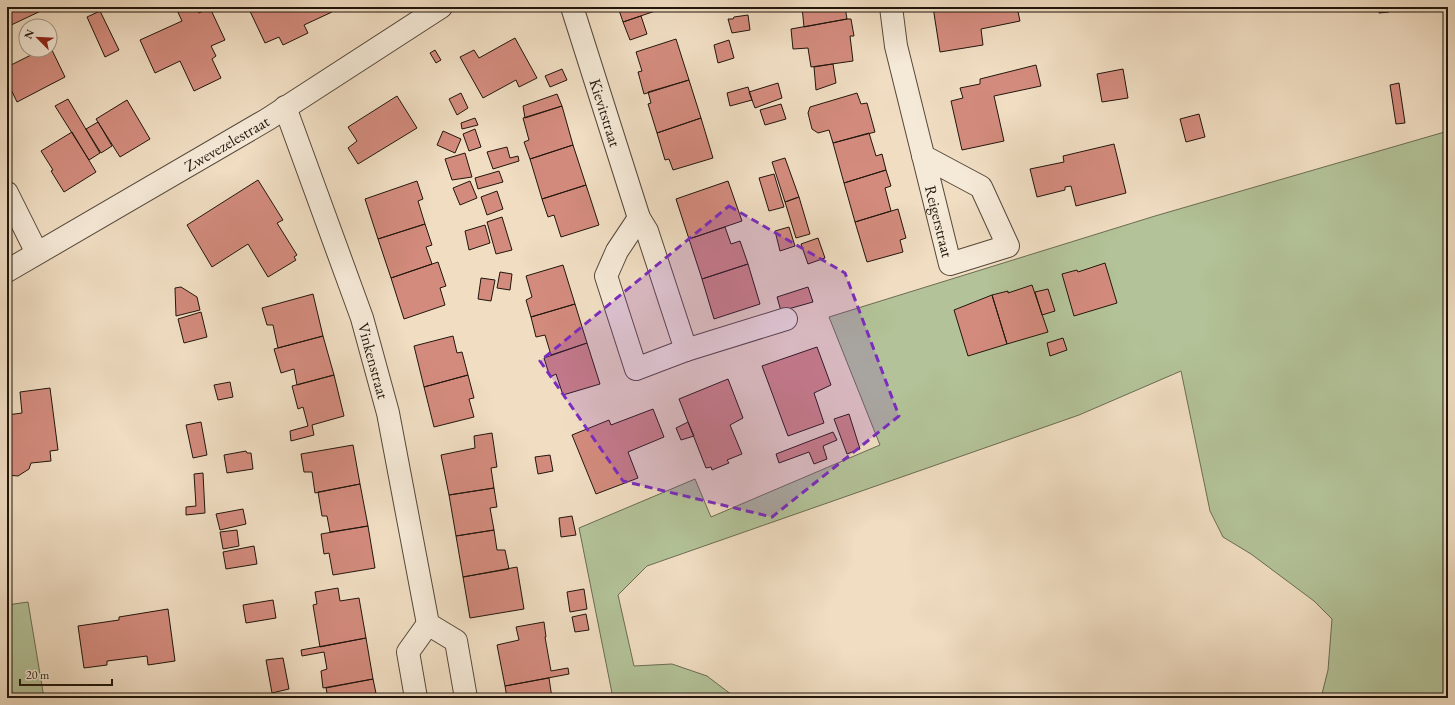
<svg xmlns="http://www.w3.org/2000/svg" width="1455" height="705" font-family="'EB Garamond',serif">
	<style>
		.green { fill: #b3c298; stroke: #6a6c52 }
		.building { fill: #d38b7d; stroke: #21160c }
		.lines { fill: none; stroke-linecap: round; stroke-linejoin: round }
		.minor-casing { stroke: #55483a; stroke-width: 24 }
		.minor { stroke: #f5e9d7; stroke-width: 22 }
		.marked { fill: #7b2cbf; fill-opacity: 0.2; stroke: #7b2cbf; stroke-width: 3; stroke-dasharray: 8 5; stroke-linejoin: round }
		.labels { text-anchor: middle; stroke-width: 3; stroke-linejoin: round; paint-order: stroke }
		.street-label { font-size: 16px; fill: #21160c; stroke: #f5e9d7 }
	</style>
	<rect width="100%" height="100%" fill="#f0ddc2"/>
	<filter id="stains"><feTurbulence type="fractalNoise" baseFrequency=".005" numOctaves="4"/><feColorMatrix values="0 0 0 0 .2 0 0 0 0 .09 0 0 0 0 .02 0 0 0 .5 -.17"/></filter>
	<radialGradient id="worn" r=".72"><stop offset=".6" stop-color="#630" stop-opacity="0"/><stop offset="1" stop-color="#630" stop-opacity=".3"/></radialGradient>
	<path class="green" d="M 1448,131 L 1448,698 L 1321,698 L 1328,670 L 1332,619 L 1314,601 L 1251,554 L 1223,537 L 1210,511 L 1181,371 L 1079,415 L 647,566 L 618,595 L 634,666 L 672,664 L 707,676 L 736,698 L 613,698 L 579,528 L 695,479 L 711,517 L 880,445 L 829,317 L 1155,216 Z
		M 28,602 L 44,698 L 7,698 L 7,605 Z"/>
	<path class="building" d="M 7,7 L 44,7 L 45,9 L 7,27 Z
		M 178,7 L 197,7 L 199,13 L 210,8 L 225,40 L 211,46 L 216,56 L 212,59 L 221,78 L 194,91 L 180,61 L 155,73 L 140,40 L 182,21 L 176,8 Z
		M 248,7 L 330,7 L 332,12 L 304,25 L 308,33 L 283,45 L 279,37 L 265,43 Z
		M 618,7 L 667,7 L 623,22 Z
		M 802,7 L 845,7 L 847,19 L 804,27 Z
		M 933,7 L 1017,7 L 1020,21 L 981,29 L 983,45 L 940,52 Z
		M 1379,7 L 1388,7 L 1389,12 L 1379,13 Z
		M 100,11 L 119,50 L 105,57 L 87,17 Z
		M 748,15 L 750,30 L 732,33 L 728,19 L 733,19 L 734,17 Z
		M 641,16 L 647,34 L 630,40 L 623,22 Z
		M 847,19 L 851,19 L 854,36 L 850,36 L 853,61 L 811,67 L 808,48 L 793,49 L 791,29 Z
		M 515,38 L 537,78 L 519,87 L 516,80 L 483,98 L 460,57 L 474,50 L 479,58 Z
		M 676,39 L 689,80 L 644,94 L 638,72 L 642,71 L 636,52 Z
		M 729,40 L 734,58 L 718,63 L 714,45 Z
		M 50,46 L 65,77 L 17,102 L 7,81 L 7,67 L 41,50 L 50,50 Z
		M 435,50 L 441,60 L 436,63 L 430,53 Z
		M 833,64 L 836,83 L 816,90 L 814,67 Z
		M 1036,65 L 1041,86 L 994,96 L 1004,141 L 962,150 L 951,101 L 963,98 L 960,88 L 980,84 L 980,79 Z
		M 562,69 L 567,80 L 550,87 L 545,76 Z
		M 1123,69 L 1128,98 L 1102,102 L 1097,74 Z
		M 689,80 L 701,118 L 657,133 L 648,104 L 651,103 L 648,92 Z
		M 778,83 L 782,98 L 755,108 L 749,92 Z
		M 1399,83 L 1405,123 L 1396,124 L 1390,85 Z
		M 748,87 L 752,100 L 730,106 L 727,93 Z
		M 461,93 L 468,108 L 457,115 L 449,99 Z
		M 857,93 L 861,104 L 867,103 L 875,132 L 833,143 L 829,130 L 818,133 L 812,129 L 808,113 L 810,107 Z
		M 557,94 L 562,106 L 525,118 L 523,106 Z
		M 397,96 L 417,128 L 358,164 L 348,148 L 357,141 L 348,127 Z
		M 68,99 L 100,153 L 89,160 L 55,106 Z
		M 127,100 L 150,139 L 120,157 L 96,119 Z
		M 781,104 L 786,119 L 765,125 L 760,110 Z
		M 562,106 L 573,145 L 530,159 L 524,142 L 529,140 L 523,118 Z
		M 1199,114 L 1205,137 L 1186,142 L 1180,119 Z
		M 475,118 L 478,125 L 462,129 L 461,123 Z
		M 701,118 L 713,158 L 673,170 L 669,159 L 665,160 L 657,133 Z
		M 98,122 L 112,146 L 101,153 L 86,129 Z
		M 475,129 L 481,147 L 469,151 L 463,134 Z
		M 443,131 L 461,139 L 455,153 L 437,145 Z
		M 72,132 L 96,172 L 64,192 L 51,171 L 53,170 L 41,151 Z
		M 869,133 L 876,156 L 882,154 L 886,170 L 844,183 L 833,143 Z
		M 1114,144 L 1126,193 L 1076,206 L 1071,186 L 1065,187 L 1065,190 L 1037,197 L 1030,169 L 1064,162 L 1063,156 Z
		M 573,145 L 586,185 L 542,199 L 530,159 Z
		M 507,147 L 510,158 L 518,156 L 519,161 L 493,169 L 487,152 Z
		M 465,153 L 472,177 L 452,180 L 445,159 Z
		M 785,158 L 799,197 L 785,202 L 772,162 Z
		M 886,170 L 891,186 L 885,188 L 891,211 L 855,222 L 844,183 Z
		M 499,171 L 503,182 L 478,189 L 475,178 Z
		M 774,174 L 784,207 L 769,211 L 759,178 Z
		M 258,180 L 283,220 L 277,223 L 297,255 L 294,257 L 296,260 L 268,277 L 248,244 L 212,267 L 187,225 Z
		M 417,181 L 423,199 L 418,201 L 425,224 L 378,239 L 365,199 Z
		M 470,181 L 477,198 L 460,205 L 453,188 Z
		M 728,181 L 742,221 L 689,239 L 676,199 Z
		M 586,185 L 599,225 L 561,237 L 554,215 L 548,217 L 542,199 Z
		M 497,191 L 503,209 L 487,215 L 481,197 Z
		M 799,197 L 810,234 L 796,238 L 785,202 Z
		M 898,209 L 906,238 L 900,240 L 903,252 L 867,262 L 855,222 Z
		M 502,217 L 512,250 L 496,254 L 487,222 Z
		M 425,224 L 432,245 L 426,247 L 432,264 L 391,278 L 378,239 Z
		M 485,225 L 490,243 L 469,250 L 465,231 Z
		M 725,227 L 731,244 L 740,241 L 748,264 L 702,279 L 689,239 Z
		M 789,227 L 795,246 L 780,251 L 775,231 Z
		M 818,238 L 825,258 L 808,264 L 801,244 Z
		M 438,262 L 446,286 L 440,288 L 445,305 L 404,319 L 391,278 Z
		M 1105,263 L 1117,303 L 1074,316 L 1062,274 L 1077,270 L 1078,272 Z
		M 748,264 L 760,304 L 714,319 L 702,279 Z
		M 563,265 L 575,304 L 531,317 L 526,300 L 532,297 L 526,276 Z
		M 500,272 L 512,274 L 510,290 L 497,288 Z
		M 481,278 L 495,280 L 491,301 L 478,299 Z
		M 1032,285 L 1048,332 L 1007,344 L 992,295 L 1008,291 L 1008,293 Z
		M 181,287 L 197,297 L 200,310 L 176,316 L 175,288 Z
		M 808,287 L 813,302 L 781,311 L 777,297 Z
		M 1048,289 L 1055,311 L 1042,315 L 1035,292 Z
		M 313,294 L 323,336 L 278,348 L 273,325 L 267,325 L 262,308 Z
		M 992,295 L 1007,344 L 968,356 L 954,310 Z
		M 575,304 L 587,343 L 551,355 L 545,335 L 536,337 L 531,317 Z
		M 201,312 L 207,337 L 184,343 L 178,319 Z
		M 323,336 L 334,375 L 297,385 L 294,369 L 281,373 L 274,349 Z
		M 453,336 L 457,353 L 462,352 L 468,375 L 424,387 L 414,346 Z
		M 1063,338 L 1067,350 L 1050,356 L 1047,343 Z
		M 587,343 L 600,384 L 563,395 L 556,374 L 550,377 L 544,358 Z
		M 817,347 L 831,385 L 814,393 L 824,423 L 788,436 L 762,366 Z
		M 334,375 L 344,416 L 312,425 L 314,435 L 291,441 L 290,431 L 308,426 L 303,407 L 298,409 L 292,386 Z
		M 468,375 L 474,398 L 469,399 L 474,417 L 434,427 L 424,387 Z
		M 728,379 L 743,418 L 730,425 L 742,454 L 727,460 L 729,463 L 712,470 L 711,467 L 706,468 L 679,399 Z
		M 230,382 L 233,397 L 218,400 L 214,385 Z
		M 50,388 L 58,450 L 50,451 L 51,461 L 31,463 L 29,469 L 18,476 L 7,475 L 7,415 L 22,413 L 20,392 Z
		M 653,409 L 664,437 L 628,452 L 638,478 L 596,494 L 572,435 L 609,420 L 611,425 Z
		M 849,414 L 860,449 L 847,454 L 834,419 Z
		M 201,422 L 207,455 L 193,458 L 186,425 Z
		M 688,422 L 694,436 L 681,440 L 676,428 Z
		M 833,432 L 837,440 L 823,446 L 827,459 L 814,464 L 809,452 L 779,463 L 776,454 Z
		M 492,433 L 497,467 L 491,468 L 494,488 L 449,495 L 441,455 L 475,448 L 474,436 Z
		M 353,445 L 360,484 L 315,493 L 312,472 L 304,472 L 301,454 Z
		M 246,451 L 247,453 L 251,453 L 253,469 L 227,473 L 224,455 Z
		M 550,455 L 553,471 L 538,474 L 535,457 Z
		M 203,473 L 205,513 L 186,515 L 186,507 L 196,506 L 194,474 Z
		M 360,484 L 368,526 L 330,532 L 327,516 L 322,516 L 318,492 Z
		M 494,488 L 497,507 L 490,508 L 494,530 L 456,536 L 449,495 Z
		M 243,509 L 246,524 L 220,530 L 216,514 Z
		M 572,516 L 576,535 L 561,537 L 559,518 Z
		M 368,526 L 375,568 L 333,575 L 329,553 L 324,554 L 321,534 Z
		M 237,530 L 239,546 L 223,549 L 220,532 Z
		M 494,530 L 497,550 L 505,550 L 509,569 L 463,577 L 456,536 Z
		M 254,546 L 257,564 L 226,569 L 223,552 Z
		M 517,567 L 524,609 L 470,618 L 463,577 Z
		M 338,588 L 340,601 L 359,598 L 366,638 L 320,647 L 313,605 L 317,604 L 315,592 Z
		M 584,589 L 587,609 L 570,612 L 567,592 Z
		M 273,600 L 276,618 L 246,623 L 243,605 Z
		M 168,609 L 175,661 L 148,665 L 147,656 L 107,661 L 107,665 L 84,668 L 78,626 L 119,620 L 119,617 Z
		M 586,614 L 589,630 L 575,632 L 572,617 Z
		M 544,622 L 546,637 L 545,637 L 551,671 L 568,668 L 569,674 L 505,686 L 497,645 L 519,640 L 516,627 Z
		M 366,638 L 373,679 L 323,688 L 321,671 L 327,669 L 324,652 L 302,656 L 301,650 Z
		M 283,658 L 289,689 L 272,693 L 266,660 Z
		M 549,678 L 552,698 L 507,698 L 505,686 Z
		M 373,679 L 377,698 L 328,698 L 326,688 Z"/>
	<g class="lines">
		<g class="minor-casing">
			<g id="minor">
				<path id="s1" d="M 572,7 L 639,218 L 647,231 L 686,350"/>
				<path id="s2" d="M 891,7 L 896,46 L 950,264 L 1008,246 L 981,187 L 923,156"/>
				<path id="s3" d="M 285,107 L 362,318 L 388,413 L 428,624 L 456,641 L 466,698"/>
				<path d="M 7,193 L 37,253"/>
				<path d="M 639,218 L 617,251 L 606,276 L 636,369 L 686,350 L 786,319"/>
				<path id="s4" d="M 7,271 L 268,119 L 441,7"/>
				<path d="M 416,698 L 408,652 L 428,624"/>
			</g>
		</g>
		<use href="#minor" class="minor"/>
	</g>
	<path class="marked" d="M 729,206 L 845,273 L 899,416 L 772,517 L 623,481 L 540,361 Z"/>
	<g class="labels">
		<g class="street-label">
			<text dy="6" stroke="none"><textPath href="#s1" startOffset="111">Kievitstraat</textPath></text>
			<text dy="6" stroke="none"><textPath href="#s4" startOffset="254">Zwevezelestraat</textPath></text>
			<text dy="6" stroke="none"><textPath href="#s2" startOffset="220">Reigerstraat</textPath></text>
			<text dy="6" stroke="none"><textPath href="#s3" startOffset="269">Vinkenstraat</textPath></text>
		</g>
	</g>
	<rect width="1455" height="705" fill="none" stroke="#f0ddc2" stroke-width="24"/>
	<rect x="8" y="8" width="1439" height="689" fill="none" stroke="#21160c" stroke-width="2"/>
	<rect x="12" y="12" width="1431" height="681" fill="none" stroke="#21160c"/>
	<g transform="translate(38 38) rotate(294)"><circle r="19" fill="#f5e9d7" stroke="#a09586"/>
	<path d="M0-3L7 15L0 10L-7 15Z" fill="#8f2418"/>
	<text y="-6" font-size="11" font-weight="bold" text-anchor="middle" fill="#21160c">N</text>
	</g>
	<path d="M20 679v6h92v-6" fill="none" stroke="#21160c" stroke-width="2"/>
	<text x="26" y="679" font-size="12" fill="#21160c" stroke="#f5e9d7" stroke-width="3" paint-order="stroke">20 m</text>
	<rect width="100%" height="100%" filter="url(#stains)"/>
	<rect width="100%" height="100%" fill="url(#worn)"/>
</svg>
